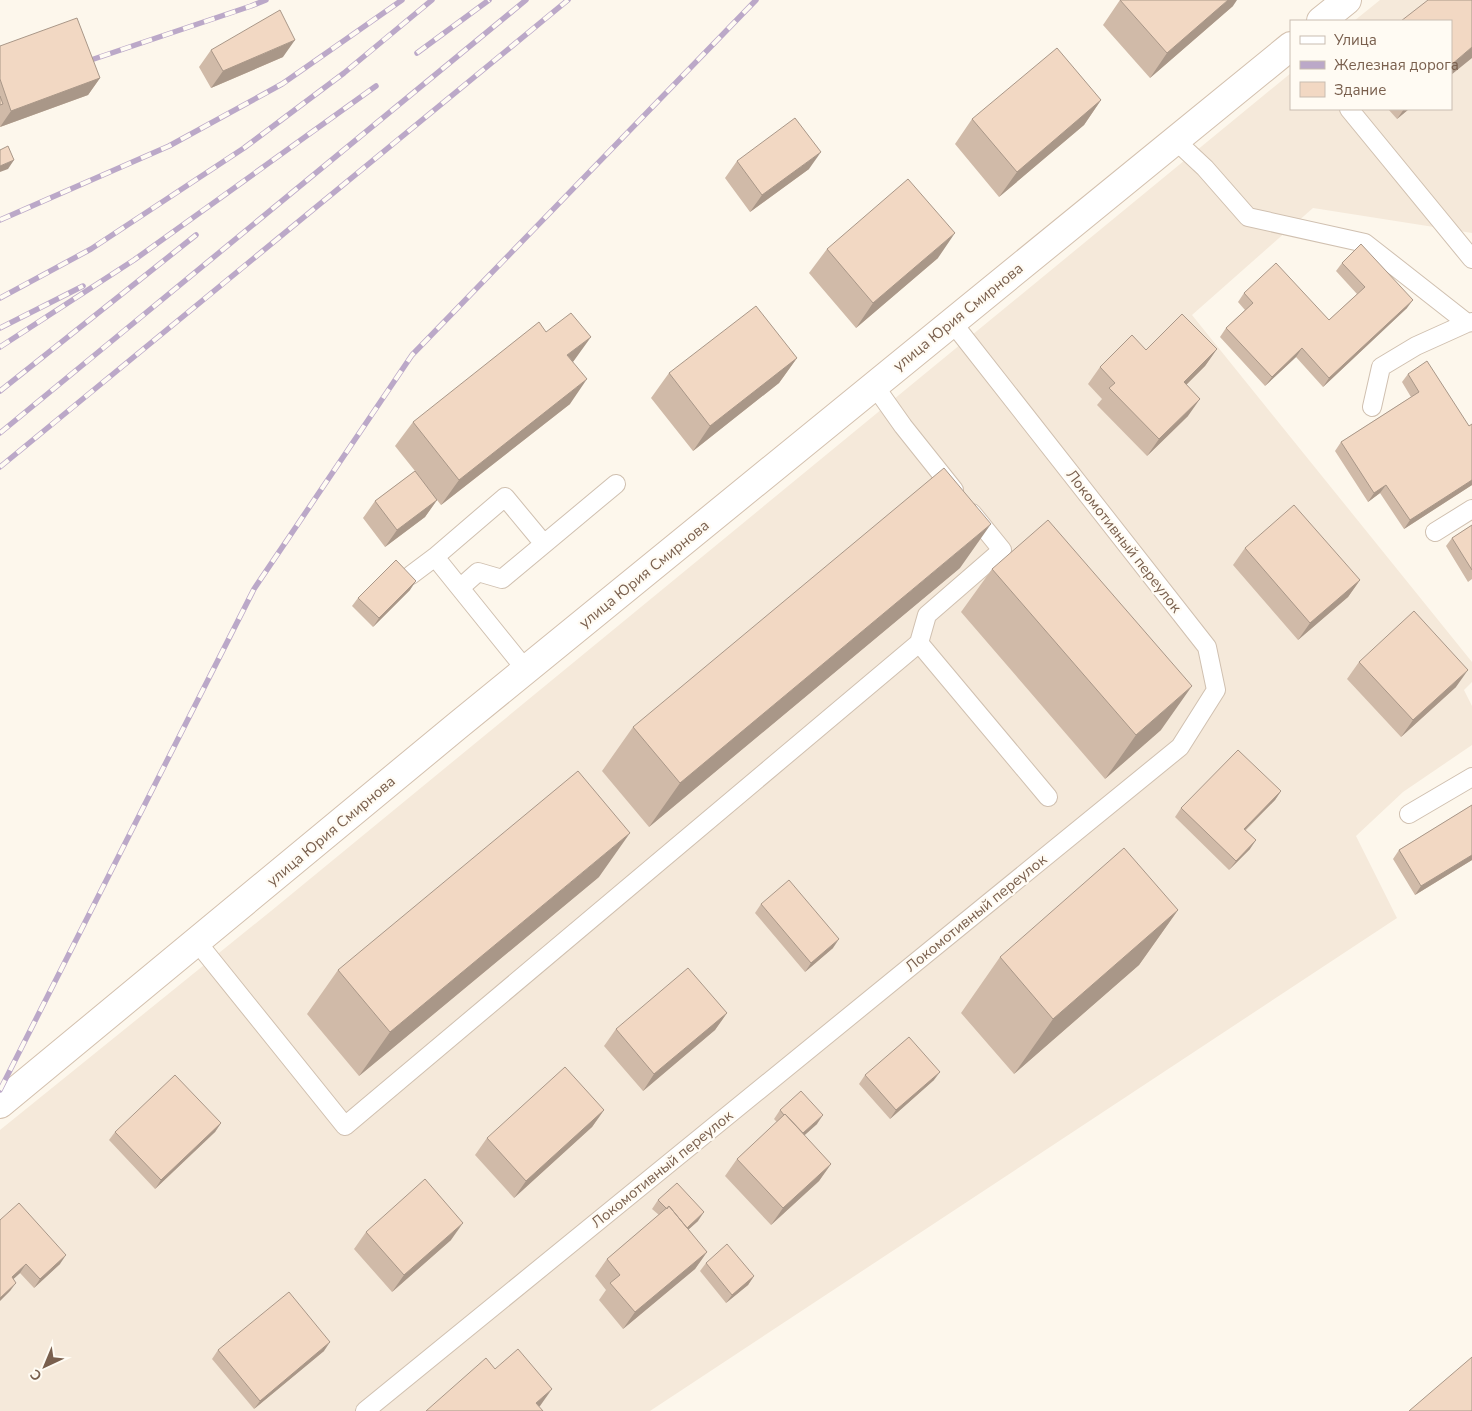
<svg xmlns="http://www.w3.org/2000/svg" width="1472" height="1411" font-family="'Nunito Sans',sans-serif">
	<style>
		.residential { fill: #f5e9da }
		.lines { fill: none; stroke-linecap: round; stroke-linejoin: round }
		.service-casing { stroke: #d0c0b0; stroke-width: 20 }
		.secondary-casing { stroke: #d3c0ae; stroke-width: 30 }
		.service { stroke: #fff; stroke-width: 18 }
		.secondary { stroke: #fff; stroke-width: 28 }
		.rail-casing { stroke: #bba8c8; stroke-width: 5.5 }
		.rail { stroke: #fffbf3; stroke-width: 4; stroke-dasharray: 11; stroke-linecap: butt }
		.wall { fill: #d0baa8 }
		.shaded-wall { fill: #a99788 }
		.building { fill: #f2d8c3; stroke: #a99788 }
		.labels { text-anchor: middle; stroke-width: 4.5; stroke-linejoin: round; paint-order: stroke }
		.street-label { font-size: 15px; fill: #795f4d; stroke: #fffbf3 }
	</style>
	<rect width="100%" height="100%" fill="#fdf7ec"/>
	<path class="residential" d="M 1380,0 L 1472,0 L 1472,233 L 1313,208 L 1192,315 L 1472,662 L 1472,682 L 1464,690 L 1472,706 L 1472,745 L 1403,792 L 1356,836 L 1397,918 L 650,1411 L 0,1411 L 0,1130 L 271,911 L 1291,73 L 1291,109 L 1451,109 L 1451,21 L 1354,21 Z"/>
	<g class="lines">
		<g class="service-casing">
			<path id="service" d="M 1349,109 L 1472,259
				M 1175,140 L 1205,168 L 1248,217 L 1365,243 L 1467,323 L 1472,322
				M 874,385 L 903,426 L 954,490
				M 1372,407 L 1381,367 L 1416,346 L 1467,323
				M 1435,532 L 1472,509
				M 544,544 L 616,484
				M 435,557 L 526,670
				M 411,575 L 435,557 L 505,497 L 544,544 L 502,579 L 478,572 L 460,588
				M 919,643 L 927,615 L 1002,550 L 972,513
				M 1409,814 L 1472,777
				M 197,942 L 345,1126 L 919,643 L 1048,797
				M 365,1411 L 1180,747 L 1216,690 L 1207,647 L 952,322"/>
		</g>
		<g class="secondary-casing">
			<path id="secondary" d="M 1321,21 L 1347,0
				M 0,1104 L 457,726 L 1291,46"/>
		</g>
		<use href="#service" class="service"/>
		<use href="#secondary" class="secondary"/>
		<g class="rail-casing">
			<path id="rail" d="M 417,53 L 489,0
				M 79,64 L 251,6 L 266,0
				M 0,220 L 169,146 L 282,84 L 402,0
				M 0,298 L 91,249 L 244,148 L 344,73 L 432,0
				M 0,328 L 83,286
				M 0,347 L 134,260 L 376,86
				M 0,391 L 196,235
				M 0,433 L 526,0
				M 0,467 L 568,0
				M 0,1090 L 254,589 L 412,355 L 756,0"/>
		</g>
		<use href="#rail" class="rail"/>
	</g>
	<path class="wall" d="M 1120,0 L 1233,6 L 1150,78 L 1103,25 Z
		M 0,46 L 100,78 L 88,95 L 0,127 Z
		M 211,50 L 283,57 L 211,88 L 199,67 Z
		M 1101,100 L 1084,125 L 999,197 L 955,144 L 972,119 Z
		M 1388,109 L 1409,109 L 1397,119 Z
		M 737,161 L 809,169 L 750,212 L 725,178 Z
		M 827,249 L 938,258 L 856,328 L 809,273 Z
		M 1342,263 L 1407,308 L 1323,387 L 1296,357 L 1265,386 L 1220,337 L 1226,328 L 1245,310 L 1238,302 L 1244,293 L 1329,320 L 1357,294 L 1336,271 Z
		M 546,332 L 573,362 L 570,404 L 441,505 L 437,500 L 425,517 L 385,547 L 363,518 L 375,501 L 415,471 L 395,446 L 413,422 Z
		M 1217,349 L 1205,366 L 1186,385 L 1188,416 L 1147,456 L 1097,405 L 1102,399 L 1088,384 L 1100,367 L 1146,350 Z
		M 797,358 L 779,383 L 693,451 L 651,398 L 669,373 Z
		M 1408,374 L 1469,426 L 1472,424 L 1472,485 L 1404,529 L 1380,493 L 1368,502 L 1335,451 L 1341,442 L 1411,397 L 1402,382 Z
		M 1472,525 L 1472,579 L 1468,582 L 1446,546 L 1452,538 Z
		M 1245,548 L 1360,580 L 1348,597 L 1298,640 L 1233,565 Z
		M 960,568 L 649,827 L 602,771 L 633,727 Z
		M 992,569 L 1161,730 L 1105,779 L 961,612 Z
		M 410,590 L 373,627 L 352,606 L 358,598 Z
		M 1359,662 L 1456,687 L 1401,737 L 1347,679 Z
		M 1281,791 L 1275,800 L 1246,830 L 1250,849 L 1229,870 L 1175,817 L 1181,808 Z
		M 1472,805 L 1472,860 L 1415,895 L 1393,859 L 1399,850 Z
		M 599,877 L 359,1076 L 307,1014 L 338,970 Z
		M 761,904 L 833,948 L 805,972 L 755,913 Z
		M 1178,910 L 1139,965 L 1014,1074 L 961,1013 L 1000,957 Z
		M 727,1013 L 715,1030 L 643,1091 L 604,1046 L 616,1029 Z
		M 865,1075 L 934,1080 L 890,1119 L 859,1084 Z
		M 604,1110 L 592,1127 L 514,1198 L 475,1155 L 487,1138 Z
		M 780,1110 L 817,1124 L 804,1135 L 831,1164 L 819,1181 L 771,1225 L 725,1176 L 737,1159 L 777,1122 L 774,1119 Z
		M 221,1123 L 215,1132 L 155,1189 L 109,1140 L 115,1132 Z
		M 658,1200 L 698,1221 L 688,1230 L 707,1252 L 695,1269 L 623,1329 L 599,1300 L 606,1290 L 595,1276 L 607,1259 L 659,1215 L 652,1209 Z
		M 0,1220 L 60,1264 L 34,1288 L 20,1273 L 13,1279 L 10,1291 Z
		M 366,1232 L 451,1240 L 392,1292 L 354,1249 Z
		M 706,1263 L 754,1276 L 748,1285 L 726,1303 L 700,1271 Z
		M 218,1350 L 324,1351 L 254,1409 L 212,1359 Z"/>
	<path class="shaded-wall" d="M 1228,0 L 1237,0 L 1233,6 L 1150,78 L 1167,53 Z
		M 295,40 L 283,57 L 211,88 L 223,71 Z
		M 1472,47 L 1472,58 L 1451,75 L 1451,65 Z
		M 100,78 L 88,95 L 0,127 L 11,111 Z
		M 1101,100 L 1084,125 L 999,197 L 1017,172 Z
		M 1404,109 L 1409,109 L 1397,119 Z
		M 821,152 L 809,169 L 750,212 L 762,195 Z
		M 14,160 L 8,169 L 0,172 L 0,166 Z
		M 955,233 L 938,258 L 856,328 L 873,303 Z
		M 1413,300 L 1407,308 L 1323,387 L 1329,378 Z
		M 591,337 L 573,362 L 567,355 Z
		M 1302,348 L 1296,357 L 1265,386 L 1272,377 Z
		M 1217,349 L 1205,366 L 1172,399 L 1184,382 Z
		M 797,358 L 779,383 L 693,451 L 710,426 Z
		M 587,379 L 570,404 L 441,505 L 459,480 Z
		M 1200,399 L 1188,416 L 1147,456 L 1159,439 Z
		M 1472,480 L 1472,485 L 1404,529 L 1410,520 Z
		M 1386,485 L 1380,493 L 1368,502 L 1374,493 Z
		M 437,500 L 425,517 L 385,547 L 397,530 Z
		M 991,524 L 960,568 L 649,827 L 680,783 Z
		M 1360,580 L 1348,597 L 1298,640 L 1310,623 Z
		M 416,581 L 410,590 L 373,627 L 379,618 Z
		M 1468,670 L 1456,687 L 1401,737 L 1413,720 Z
		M 1192,686 L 1161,730 L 1105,779 L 1136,735 Z
		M 1281,791 L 1275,800 L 1238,837 L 1244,829 Z
		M 630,833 L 599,877 L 359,1076 L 390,1032 Z
		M 1256,840 L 1250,849 L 1229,870 L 1236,861 Z
		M 1472,855 L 1472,860 L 1415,895 L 1421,886 Z
		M 1178,910 L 1139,965 L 1014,1074 L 1053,1019 Z
		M 839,939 L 833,948 L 805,972 L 811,963 Z
		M 727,1013 L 715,1030 L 643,1091 L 654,1074 Z
		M 940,1072 L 934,1080 L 890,1119 L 896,1110 Z
		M 604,1110 L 592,1127 L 514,1198 L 526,1181 Z
		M 823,1115 L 817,1124 L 796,1143 L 802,1134 Z
		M 221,1123 L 215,1132 L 155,1189 L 161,1180 Z
		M 831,1164 L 819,1181 L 771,1225 L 783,1208 Z
		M 704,1212 L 698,1221 L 680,1237 L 686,1229 Z
		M 463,1223 L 451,1240 L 392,1292 L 404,1275 Z
		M 707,1252 L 695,1269 L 623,1329 L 635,1312 Z
		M 66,1255 L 60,1264 L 34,1288 L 40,1279 Z
		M 26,1264 L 20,1273 L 6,1286 L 12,1277 Z
		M 754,1276 L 748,1285 L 726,1303 L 732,1295 Z
		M 16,1283 L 10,1291 L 0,1301 L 0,1298 Z
		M 330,1342 L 324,1351 L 254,1409 L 260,1401 Z
		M 552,1389 L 540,1406 L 534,1411 L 536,1403 Z"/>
	<path class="building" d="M 1120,0 L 1228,0 L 1167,53 Z
		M 1428,0 L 1472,0 L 1472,47 L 1451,65 L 1451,21 L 1401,21 Z
		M 280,10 L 295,40 L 223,71 L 211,50 Z
		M 77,18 L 100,78 L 11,111 L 0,79 L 0,46 Z
		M 1057,48 L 1101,100 L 1017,172 L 972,119 Z
		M 0,96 L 3,104 L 0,105 Z
		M 795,118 L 821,152 L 762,195 L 737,161 Z
		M 8,146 L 14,160 L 0,166 L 0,150 Z
		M 908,179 L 955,233 L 873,303 L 827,249 Z
		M 1361,244 L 1413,300 L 1329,378 L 1302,348 L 1272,377 L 1226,328 L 1253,303 L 1244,293 L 1276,263 L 1329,320 L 1365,287 L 1342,263 Z
		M 756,306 L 797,358 L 710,426 L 669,373 Z
		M 571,313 L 591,337 L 567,355 L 587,379 L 459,480 L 413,422 L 539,322 L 546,332 Z
		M 1182,314 L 1217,349 L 1184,382 L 1200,399 L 1159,439 L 1109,388 L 1115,383 L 1100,367 L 1132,335 L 1146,350 Z
		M 1427,361 L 1469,426 L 1472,424 L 1472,480 L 1410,520 L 1386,485 L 1374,493 L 1341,442 L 1419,392 L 1408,374 Z
		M 944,468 L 991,524 L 680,783 L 633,727 Z
		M 415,471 L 437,500 L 397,530 L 375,501 Z
		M 1294,505 L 1360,580 L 1310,623 L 1245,548 Z
		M 1048,520 L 1192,686 L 1136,735 L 992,569 Z
		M 1472,525 L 1472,570 L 1452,538 Z
		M 396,560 L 416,581 L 379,618 L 358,598 Z
		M 1414,611 L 1468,670 L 1413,720 L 1359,662 Z
		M 1238,750 L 1281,791 L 1244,829 L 1256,840 L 1236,861 L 1181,808 Z
		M 578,771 L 630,833 L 390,1032 L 338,970 Z
		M 1472,805 L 1472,855 L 1421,886 L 1399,850 Z
		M 1124,848 L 1178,910 L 1053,1019 L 1000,957 Z
		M 789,880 L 839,939 L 811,963 L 761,904 Z
		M 688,968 L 727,1013 L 654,1074 L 616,1029 Z
		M 909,1037 L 940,1072 L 896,1110 L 865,1075 Z
		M 565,1067 L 604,1110 L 526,1181 L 487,1138 Z
		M 175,1075 L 221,1123 L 161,1180 L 115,1132 Z
		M 801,1091 L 823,1115 L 803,1133 L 785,1114 L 784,1115 L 780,1110 Z
		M 785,1114 L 831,1164 L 783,1208 L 737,1159 Z
		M 425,1179 L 463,1223 L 404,1275 L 366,1232 Z
		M 677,1183 L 704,1212 L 687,1228 L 669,1206 L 667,1209 L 658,1200 Z
		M 19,1203 L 66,1255 L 40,1279 L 26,1264 L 12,1277 L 16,1283 L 0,1298 L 0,1220 Z
		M 669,1206 L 707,1252 L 635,1312 L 610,1283 L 620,1275 L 607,1259 Z
		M 727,1244 L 754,1276 L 732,1295 L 706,1263 Z
		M 289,1292 L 330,1342 L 260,1401 L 218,1350 Z
		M 518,1349 L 552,1389 L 536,1403 L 543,1411 L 426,1411 L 486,1358 L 495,1369 Z
		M 1472,1357 L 1472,1411 L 1409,1411 Z"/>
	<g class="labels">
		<g class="street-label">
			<text transform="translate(958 317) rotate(-39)" y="5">улица Юрия Смирнова</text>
			<text transform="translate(1124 541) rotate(52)" y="5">Локомотивный переулок</text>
			<text transform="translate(644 574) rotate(-39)" y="5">улица Юрия Смирнова</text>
			<text transform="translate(331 831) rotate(-40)" y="5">улица Юрия Смирнова</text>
			<text transform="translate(976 913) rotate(-39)" y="5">Локомотивный переулок</text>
			<text transform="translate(662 1169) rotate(-39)" y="5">Локомотивный переулок</text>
		</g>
	</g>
	<rect x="1290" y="20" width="162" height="90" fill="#fffbf3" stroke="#c9bdb1"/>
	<rect x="1300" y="36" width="25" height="8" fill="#ffffff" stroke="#c9bdb1"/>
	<text x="1334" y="45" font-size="15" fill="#795f4d">Улица</text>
	<rect x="1300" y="61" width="25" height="8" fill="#bba8c8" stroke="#c9bdb1"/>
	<text x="1334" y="70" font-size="15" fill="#795f4d">Железная дорога</text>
	<rect x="1300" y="82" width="25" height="15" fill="#f2d8c3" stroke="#c9bdb1"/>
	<text x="1334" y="95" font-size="15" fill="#795f4d">Здание</text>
	<g transform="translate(45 1366) rotate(224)" stroke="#fffbf3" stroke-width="4" paint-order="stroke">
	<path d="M0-4L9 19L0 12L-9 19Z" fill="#795f4d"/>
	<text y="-8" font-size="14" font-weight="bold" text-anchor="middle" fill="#795f4d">С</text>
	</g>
</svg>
